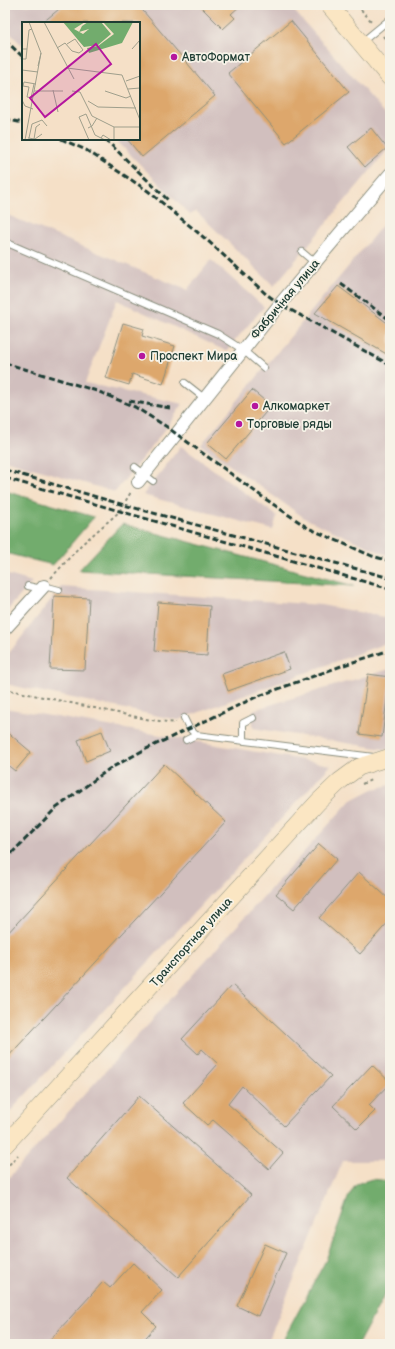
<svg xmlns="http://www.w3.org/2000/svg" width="395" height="1349" font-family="'Balsamiq Sans',sans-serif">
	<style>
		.industrial { fill: #d1bfbe }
		.forest { fill: #72ac6d; stroke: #487450 }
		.building { fill: #dda76c }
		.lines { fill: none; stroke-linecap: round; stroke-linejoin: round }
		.lane-casing { stroke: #8a8e7e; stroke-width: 8 }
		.street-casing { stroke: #8a8e7e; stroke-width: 14 }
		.secondary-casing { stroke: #8a8e7e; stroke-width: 18 }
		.path { stroke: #8a8e7e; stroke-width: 2; stroke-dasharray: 3 3; stroke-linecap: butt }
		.lane { stroke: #fff; stroke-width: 6 }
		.street { stroke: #fff; stroke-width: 12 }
		.secondary { stroke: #fbe6c3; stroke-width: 17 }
		.rail { stroke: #1f3d34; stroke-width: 3; stroke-dasharray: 6 3; stroke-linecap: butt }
		.poi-dot { fill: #b5179e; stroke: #f7f3e8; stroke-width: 1.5 }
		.labels { text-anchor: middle; stroke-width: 3.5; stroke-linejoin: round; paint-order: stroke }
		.poi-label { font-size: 12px; fill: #1f3d34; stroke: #f7f3e8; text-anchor: start }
		.street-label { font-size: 12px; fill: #1f3d34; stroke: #f7f3e8 }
		.inset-road { fill: none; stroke: #9f9f8c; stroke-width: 1 }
		.view { fill: #b5179e; fill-opacity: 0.15; stroke: #b5179e; stroke-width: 2 }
		.inset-edge { fill: none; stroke: #1f3d34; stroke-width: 2 }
	</style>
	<rect width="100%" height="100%" fill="#f7f3e8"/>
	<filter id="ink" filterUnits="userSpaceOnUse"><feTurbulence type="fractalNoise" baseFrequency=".025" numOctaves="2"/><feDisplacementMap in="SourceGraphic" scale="8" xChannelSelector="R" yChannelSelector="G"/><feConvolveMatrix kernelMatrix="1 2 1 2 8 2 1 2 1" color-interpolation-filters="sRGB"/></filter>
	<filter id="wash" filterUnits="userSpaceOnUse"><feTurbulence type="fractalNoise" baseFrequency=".012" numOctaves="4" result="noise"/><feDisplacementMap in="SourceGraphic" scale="16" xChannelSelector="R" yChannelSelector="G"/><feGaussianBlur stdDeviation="0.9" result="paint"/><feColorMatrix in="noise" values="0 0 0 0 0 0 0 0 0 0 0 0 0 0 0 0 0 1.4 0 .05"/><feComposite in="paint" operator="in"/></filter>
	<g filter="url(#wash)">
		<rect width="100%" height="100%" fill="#f5e0c7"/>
		<path class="industrial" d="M 5,5 L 289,5 L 390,119 L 390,147 L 274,286 L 196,211 L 190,215 L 115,139 L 139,139 L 139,23 L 23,23 L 23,46 L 5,28 Z
			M 5,214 L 187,290 L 211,260 L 264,307 L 226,351 L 117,300 L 85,383 L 183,404 L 167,427 L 115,492 L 5,460 Z
			M 390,216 L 390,555 L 385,554 L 306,519 L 201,445 Z
			M 181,446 L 277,516 L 273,530 L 143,495 Z
			M 5,574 L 32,582 L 5,613 Z
			M 61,587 L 321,605 L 390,618 L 390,642 L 386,643 L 178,720 L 5,684 L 5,658 Z
			M 390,669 L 390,750 L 253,728 L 253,710 Z
			M 5,708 L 331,765 L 5,1117 Z
			M 390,785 L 390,1161 L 343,1161 L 267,1344 L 5,1344 L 5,1182 L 350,801 L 373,789 Z"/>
		<path class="forest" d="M 5,491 L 94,517 L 53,565 L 5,553 Z
			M 122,524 L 354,586 L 79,570 Z
			M 372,1179 L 390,1181 L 390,1285 L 358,1344 L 281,1344 L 326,1260 L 348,1198 L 356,1184 Z"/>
		<g id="blocks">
			<path class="building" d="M 64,5 L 138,5 L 215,96 L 142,157 L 127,139 L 139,139 L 139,23 L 42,23 Z
				M 199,5 L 241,5 L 231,14 L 235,18 L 223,29 Z
				M 291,21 L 349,92 L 286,143 L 228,73 Z
				M 371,128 L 387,148 L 365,167 L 348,147 Z
				M 338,286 L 390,325 L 390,356 L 315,313 Z
				M 123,323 L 144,329 L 142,336 L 175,346 L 163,384 L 132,374 L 129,385 L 106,378 Z
				M 252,390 L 271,406 L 226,459 L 207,443 Z
				M 54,596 L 89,598 L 85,670 L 50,669 Z
				M 158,602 L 210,606 L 207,655 L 154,651 Z
				M 284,652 L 290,669 L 228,691 L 222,674 Z
				M 368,674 L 390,677 L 382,737 L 359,734 Z
				M 5,730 L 31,752 L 15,771 L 5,763 Z
				M 102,731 L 110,751 L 86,761 L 78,740 Z
				M 164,764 L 226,822 L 5,1060 L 5,936 Z
				M 319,844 L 337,859 L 294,909 L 276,894 Z
				M 359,872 L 390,900 L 390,920 L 360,954 L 319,918 Z
				M 232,985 L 256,1007 L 256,1006 L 331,1076 L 284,1126 L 242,1086 L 228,1104 L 283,1153 L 269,1169 L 213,1120 L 207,1125 L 183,1103 L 218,1064 L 202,1049 L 198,1054 L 182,1039 Z
				M 372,1065 L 390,1082 L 390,1083 L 369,1105 L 375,1111 L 357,1129 L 333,1106 Z
				M 139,1096 L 251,1195 L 178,1277 L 67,1178 Z
				M 265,1244 L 286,1253 L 258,1316 L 237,1306 Z
				M 133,1263 L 162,1290 L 142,1312 L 156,1326 L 140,1344 L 46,1344 L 103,1282 L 110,1288 Z"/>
		</g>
	</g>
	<g filter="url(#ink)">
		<use href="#blocks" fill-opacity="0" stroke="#8a8e7e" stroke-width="1"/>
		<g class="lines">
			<g class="lane-casing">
				<path id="lane" d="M 362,42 L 390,19
					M 5,242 L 218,334 L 243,350 L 264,368
					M 302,252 L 315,263
					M 185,383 L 204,398
					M 135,467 L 153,481
					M 28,586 L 42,589
					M 44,586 L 59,590
					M 184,718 L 189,728 L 196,735
					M 186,740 L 196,735 L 374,757
					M 243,740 L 243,723 L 253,718"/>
			</g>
			<g class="street-casing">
				<path id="street" d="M 138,482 L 280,304 L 390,174
					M 5,629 L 44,586"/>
			</g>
			<g class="secondary-casing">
				<path id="secondary" d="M 329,5 L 390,78
					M 5,1145 L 318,802 L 340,781 L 359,767 L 387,758 L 390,759"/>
			</g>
			<path class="path" d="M 311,5 L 314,9
				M 357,5 L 372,22
				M 383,36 L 390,45
				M 51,578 L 81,545 L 119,512 L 131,492
				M 5,689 L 151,720 L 176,723
				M 362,784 L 371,780
				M 5,1169 L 18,1155"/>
			<use href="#lane" class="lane"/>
			<use href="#street" class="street"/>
			<use href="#secondary" class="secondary"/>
			<path class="rail" d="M 5,40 L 23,57
				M 5,119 L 23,123
				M 61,139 L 86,150 L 148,191 L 208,241 L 266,294 L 280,304 L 390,365
				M 105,139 L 169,201
				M 341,284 L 390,320
				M 5,363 L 97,391 L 135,407 L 167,427 L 264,498 L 308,528 L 372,556 L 390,561
				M 129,401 L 170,408
				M 5,470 L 124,505 L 390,578
				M 5,478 L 390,589
				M 5,860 L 55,809 L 109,769 L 144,750 L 256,697 L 344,665 L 390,650"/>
		</g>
	</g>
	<g class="poi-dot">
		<circle cx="174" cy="57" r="4"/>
		<circle cx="142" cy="356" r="4"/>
		<circle cx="255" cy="406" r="4"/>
		<circle cx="239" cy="424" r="4"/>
	</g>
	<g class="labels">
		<g class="poi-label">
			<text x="182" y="61">АвтоФормат</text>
			<text x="150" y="360">Проспект Мира</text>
			<text x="263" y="410">Алкомаркет</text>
			<text x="247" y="428">Торговые ряды</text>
		</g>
		<g class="street-label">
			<text transform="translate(285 299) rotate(-50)" y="4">Фабричная улица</text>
			<text transform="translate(191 942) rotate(-48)" y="4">Транспортная улица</text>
		</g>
	</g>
	<g transform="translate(22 22)">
		<rect width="118" height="118" fill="#f5e0c7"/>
		<path d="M 41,0 L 63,0 L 52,7 L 61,12 L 67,7 L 57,10 L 60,4 L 66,0 L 79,0 L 89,12 L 76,23 L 62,25 ZM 81,0 L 111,0 L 100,21 L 67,31 L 65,26 L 76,24 L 92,12 Z" fill="#72ac6d"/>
		<path class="inset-road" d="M 22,0 L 52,57M 35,26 L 43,21 L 50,29 L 57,31 L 61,28 L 53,17 L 45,22M 0,27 L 5,27 L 7,8 L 10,7M 110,27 L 118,18M 0,37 L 4,37 L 5,27M 16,44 L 19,31M 45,46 L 100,53 L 118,98M 0,48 L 16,50M 104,59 L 118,54M 106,67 L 118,66M 31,68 L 36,90M 12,69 L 41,69M 50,69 L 58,70 L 70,94 L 92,105 L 92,118M 83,69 L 104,76 L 109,74M 9,76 L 12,62M 11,76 L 5,75 L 7,65 L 1,64 L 2,60 L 14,62M 0,78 L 3,84 L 11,87M 66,79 L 76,85 L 114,86M 92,105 L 118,105M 66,106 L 70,104 L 75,96M 6,116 L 13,117 L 20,112M 7,116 L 10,102 L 20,98 L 25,104M 79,116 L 81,113 L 89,118M 12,117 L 14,105 L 18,102M 3,118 L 19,31 L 7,0M 67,118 L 57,95 L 64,92 L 73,113 L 83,118"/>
		<path class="view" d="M 74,22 L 89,42 L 23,95 L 8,76 Z"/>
		<rect width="118" height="118" class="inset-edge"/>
	</g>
	<rect width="395" height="1349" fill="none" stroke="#f7f3e8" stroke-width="20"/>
</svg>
